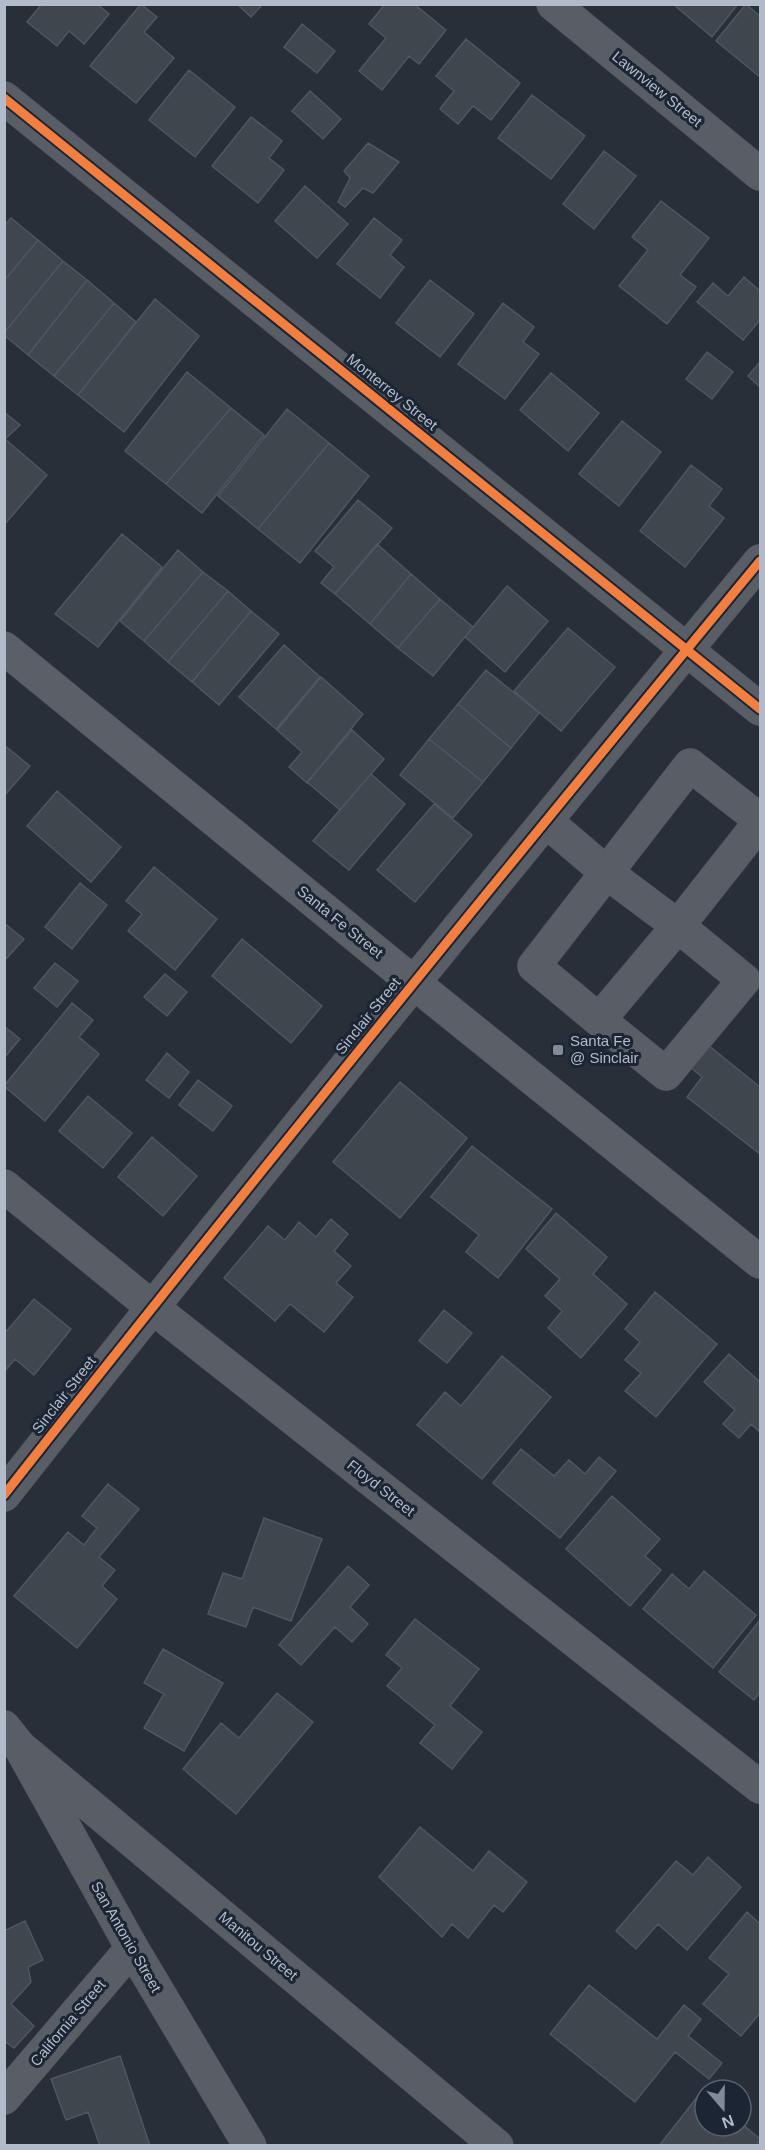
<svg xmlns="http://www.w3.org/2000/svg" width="765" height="2150" font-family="Helvetica,sans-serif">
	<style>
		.building { fill: #40464e; stroke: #505660; stroke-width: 1.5 }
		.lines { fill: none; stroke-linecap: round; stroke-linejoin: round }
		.minor-casing { stroke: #474b53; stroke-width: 34 }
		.major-casing { stroke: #464b55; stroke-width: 34 }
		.minor { stroke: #595e66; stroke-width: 33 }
		.major { stroke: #5b6068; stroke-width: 33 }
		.cycleway-casing { stroke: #1b2533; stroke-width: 13 }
		.cycleway { stroke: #f27e40; stroke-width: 9 }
		.poi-dot { fill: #828a97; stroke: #1b2533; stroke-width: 2 }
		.labels { text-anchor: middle; stroke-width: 6; stroke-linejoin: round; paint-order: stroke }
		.street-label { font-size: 15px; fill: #b2bbca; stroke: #1b2533 }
		.poi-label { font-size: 15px; fill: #b2bbca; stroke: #1b2533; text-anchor: start }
	</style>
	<rect width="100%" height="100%" fill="#282f39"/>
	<path class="building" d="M 42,4 L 97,4 L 109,14 L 84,44 L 69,31 L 57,46 L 27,22 Z
		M 141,4 L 157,17 L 144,32 L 174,58 L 136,103 L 90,66 Z
		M 237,4 L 263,4 L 251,17 Z
		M 385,4 L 414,4 L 446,30 L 419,64 L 409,56 L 382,90 L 359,71 L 386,38 L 369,24 Z
		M 673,4 L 738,4 L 712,37 Z
		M 746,4 L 760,16 L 760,77 L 716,41 Z
		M 302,24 L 335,51 L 317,73 L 284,47 Z
		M 466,39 L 520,83 L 491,120 L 473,106 L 458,124 L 440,109 L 454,91 L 436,76 Z
		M 189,70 L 235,107 L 195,157 L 149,120 Z
		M 310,91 L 341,119 L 323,139 L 292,111 Z
		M 532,95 L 585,136 L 551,179 L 498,138 Z
		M 251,117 L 282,141 L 269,158 L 284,170 L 258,203 L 212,166 Z
		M 368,143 L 399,162 L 373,193 L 363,188 L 345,207 L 338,202 L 350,178 L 344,171 Z
		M 604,151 L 636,176 L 594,229 L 563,204 Z
		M 305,186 L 348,224 L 317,258 L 275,221 Z
		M 661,201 L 709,238 L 680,275 L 696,287 L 667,324 L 619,286 L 648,250 L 632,237 Z
		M 11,218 L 38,240 L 4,281 L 4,226 Z
		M 374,218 L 402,240 L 390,255 L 404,267 L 380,298 L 337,264 Z
		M 38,240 L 63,261 L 4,333 L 4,281 Z
		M 63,261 L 87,280 L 28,355 L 4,335 L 4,333 Z
		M 744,277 L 760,291 L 760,320 L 743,340 L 697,302 L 713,283 L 728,296 Z
		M 87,280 L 114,303 L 54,376 L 28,355 Z
		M 430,280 L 474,314 L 440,357 L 396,323 Z
		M 155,299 L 199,336 L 124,432 L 78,395 Z
		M 114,303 L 136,322 L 78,395 L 54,376 Z
		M 503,303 L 534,327 L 523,342 L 539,354 L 505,399 L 458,364 Z
		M 707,352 L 733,372 L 712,399 L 686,379 Z
		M 760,362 L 760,387 L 748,376 Z
		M 187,372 L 231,408 L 166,484 L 125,451 Z
		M 551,373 L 599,413 L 568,451 L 520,410 Z
		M 231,408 L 264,435 L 202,513 L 166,484 Z
		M 287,409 L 329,443 L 258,529 L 218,496 Z
		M 4,412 L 20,425 L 4,440 Z
		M 622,421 L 661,452 L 619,506 L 579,474 Z
		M 5,439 L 47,475 L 4,525 L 4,440 Z
		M 329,443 L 369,476 L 300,563 L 258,529 Z
		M 691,465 L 722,489 L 709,506 L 724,518 L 685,567 L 640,531 Z
		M 358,500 L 392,528 L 335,594 L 321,583 L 334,567 L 315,551 Z
		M 122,534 L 162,567 L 98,647 L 55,614 Z
		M 377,544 L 411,574 L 370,624 L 335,594 Z
		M 178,550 L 203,572 L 144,641 L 120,621 Z
		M 203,572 L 228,591 L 168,662 L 144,641 Z
		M 411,574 L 440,599 L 398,648 L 370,624 Z
		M 507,586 L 548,621 L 505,672 L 465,637 Z
		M 228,591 L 251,611 L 192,682 L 168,662 Z
		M 440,599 L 473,627 L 433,676 L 398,648 Z
		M 251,611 L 279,634 L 219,705 L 192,682 Z
		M 568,628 L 615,667 L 561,731 L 514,691 Z
		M 284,645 L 320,677 L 276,729 L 239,697 Z
		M 486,670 L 539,713 L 511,748 L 458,704 Z
		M 321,677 L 363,714 L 307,783 L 289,767 L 302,752 L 277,730 Z
		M 458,704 L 511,748 L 483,782 L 429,739 Z
		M 352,730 L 384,759 L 340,810 L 307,782 Z
		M 429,739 L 483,782 L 453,818 L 400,775 Z
		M 4,745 L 30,766 L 4,796 Z
		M 371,774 L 405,804 L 349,870 L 313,841 Z
		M 57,791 L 121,847 L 91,882 L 27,826 Z
		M 434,804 L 472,835 L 415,902 L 377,870 Z
		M 154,867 L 217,919 L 175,970 L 128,931 L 142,914 L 126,901 Z
		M 80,883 L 107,905 L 72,949 L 45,927 Z
		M 4,923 L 24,939 L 4,961 Z
		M 242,939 L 322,1006 L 291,1043 L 212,976 Z
		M 55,963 L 78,981 L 57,1007 L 34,988 Z
		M 165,974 L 187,992 L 167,1016 L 144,997 Z
		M 72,1003 L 93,1020 L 79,1037 L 99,1054 L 45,1121 L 4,1086 Z
		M 4,1026 L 20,1039 L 4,1058 Z
		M 703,1041 L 760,1087 L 760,1154 L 687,1097 L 702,1077 L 685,1063 Z
		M 167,1053 L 189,1072 L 169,1098 L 146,1080 Z
		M 198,1080 L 232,1106 L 213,1131 L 179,1105 Z
		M 400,1082 L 467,1138 L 400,1218 L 333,1162 Z
		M 88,1096 L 132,1133 L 103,1168 L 59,1131 Z
		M 152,1137 L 197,1176 L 163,1216 L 118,1177 Z
		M 472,1146 L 552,1209 L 498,1278 L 466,1252 L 479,1235 L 431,1197 Z
		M 556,1213 L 607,1257 L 593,1274 L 627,1304 L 581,1358 L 548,1328 L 562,1311 L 545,1296 L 560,1279 L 526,1249 Z
		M 331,1219 L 348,1234 L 334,1251 L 351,1266 L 336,1283 L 353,1297 L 324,1332 L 290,1304 L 275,1321 L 224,1278 L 268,1226 L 285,1240 L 299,1222 L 316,1237 Z
		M 655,1292 L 717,1344 L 656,1417 L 625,1391 L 641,1373 L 625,1360 L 640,1342 L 625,1329 Z
		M 34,1299 L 71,1329 L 34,1375 L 15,1359 L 4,1372 L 4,1334 Z
		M 444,1310 L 472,1333 L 447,1363 L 419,1341 Z
		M 729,1354 L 760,1382 L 760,1432 L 751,1424 L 739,1438 L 723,1424 L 735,1410 L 704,1382 Z
		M 502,1356 L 551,1397 L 482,1479 L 417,1425 L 445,1392 L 461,1406 Z
		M 521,1449 L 554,1476 L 569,1460 L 585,1474 L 599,1457 L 616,1471 L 560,1538 L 493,1483 Z
		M 108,1484 L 139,1509 L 99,1557 L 115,1570 L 102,1586 L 117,1599 L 77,1648 L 14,1596 L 68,1532 L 84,1545 L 97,1528 L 82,1516 Z
		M 612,1496 L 660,1539 L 645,1556 L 661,1570 L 630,1606 L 566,1549 Z
		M 264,1518 L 322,1539 L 291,1621 L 253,1607 L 246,1627 L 208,1614 L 223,1573 L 242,1579 Z
		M 348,1566 L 369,1585 L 350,1607 L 368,1624 L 352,1642 L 335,1627 L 301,1665 L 279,1645 Z
		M 704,1571 L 756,1615 L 713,1668 L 643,1609 L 672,1574 L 689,1589 Z
		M 415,1619 L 479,1669 L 450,1706 L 482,1732 L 452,1769 L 420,1743 L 435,1725 L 387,1686 L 402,1668 L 386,1655 Z
		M 760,1620 L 760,1692 L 754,1700 L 719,1672 Z
		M 163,1649 L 223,1683 L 184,1751 L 144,1728 L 164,1694 L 144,1683 Z
		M 277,1693 L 313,1722 L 236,1814 L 183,1769 L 221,1723 L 239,1738 Z
		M 420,1827 L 473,1871 L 489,1851 L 527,1882 L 503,1912 L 494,1905 L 468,1938 L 452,1924 L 442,1937 L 379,1877 Z
		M 708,1857 L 741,1887 L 687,1950 L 658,1924 L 636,1949 L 616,1931 L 676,1861 L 693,1875 Z
		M 747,1912 L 760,1924 L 760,2013 L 741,2036 L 703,2004 L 729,1974 L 709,1958 Z
		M 25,1921 L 43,1960 L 28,1967 L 31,1982 L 11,2004 L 34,2026 L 14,2048 L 4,2041 L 4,1931 Z
		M 589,1985 L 657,2039 L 684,2005 L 701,2019 L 688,2036 L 722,2063 L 709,2079 L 675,2052 L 635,2102 L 550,2034 Z
		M 120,2056 L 150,2146 L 100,2146 L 88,2112 L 66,2120 L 51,2079 Z
		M 701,2092 L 705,2095 L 705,2126 L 741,2126 L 741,2123 L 760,2139 L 756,2146 L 659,2146 Z"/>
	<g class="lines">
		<g class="minor-casing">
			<path id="minor" d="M 553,4 L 760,174
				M 4,98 L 760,709
				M 546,821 L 607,873 L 678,926 L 760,822
				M 678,926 L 744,980 L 666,1074 L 599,1020 Z
				M 599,1020 L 534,966 L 690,765 L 760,820
				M 4,1186 L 152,1307 L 760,1787
				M 4,1495 C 252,1180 505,869 760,561
				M 4,1727 L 20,1747 L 132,1948 L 250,2146
				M 20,1747 L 497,2146
				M 4,2098 L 132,1948"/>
		</g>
		<g class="major-casing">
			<path id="major" d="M 4,648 L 414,983 L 760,1262"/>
		</g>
		<use href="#minor" class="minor"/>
		<use href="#major" class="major"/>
		<g class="cycleway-casing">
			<path id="cycleway" d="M 4,98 L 760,709
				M 4,1495 C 252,1180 505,869 760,561"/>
		</g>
		<use href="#cycleway" class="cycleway"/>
	</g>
	<rect class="poi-dot" x="552" y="1044" width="12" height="12" rx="3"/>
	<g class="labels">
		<g class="street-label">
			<text transform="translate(657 89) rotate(39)" y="5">Lawnview Street</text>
			<text transform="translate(392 392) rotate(39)" y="5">Monterrey Street</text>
			<text transform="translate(340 922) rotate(39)" y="5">Santa Fe Street</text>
			<text transform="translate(368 1016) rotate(-51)" y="5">Sinclair Street</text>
			<text transform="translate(64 1395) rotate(-52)" y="5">Sinclair Street</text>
			<text transform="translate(381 1488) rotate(38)" y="5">Floyd Street</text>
			<text transform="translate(126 1937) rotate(60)" y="5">San Antonio Street</text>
			<text transform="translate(258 1946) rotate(40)" y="5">Manitou Street</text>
			<text transform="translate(68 2023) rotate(-50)" y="5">California Street</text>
		</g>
		<g class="poi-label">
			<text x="570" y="1046">Santa Fe<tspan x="570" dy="17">@ Sinclair</tspan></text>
		</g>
	</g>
	<rect width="765" height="2150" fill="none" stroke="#b2bbca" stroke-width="12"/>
	<g transform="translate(723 2108) rotate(160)"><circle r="28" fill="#1b2533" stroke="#57616f" stroke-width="1.5"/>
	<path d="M0-4.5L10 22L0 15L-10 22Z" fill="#828a97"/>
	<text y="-9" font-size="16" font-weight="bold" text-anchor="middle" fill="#b2bbca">N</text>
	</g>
</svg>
